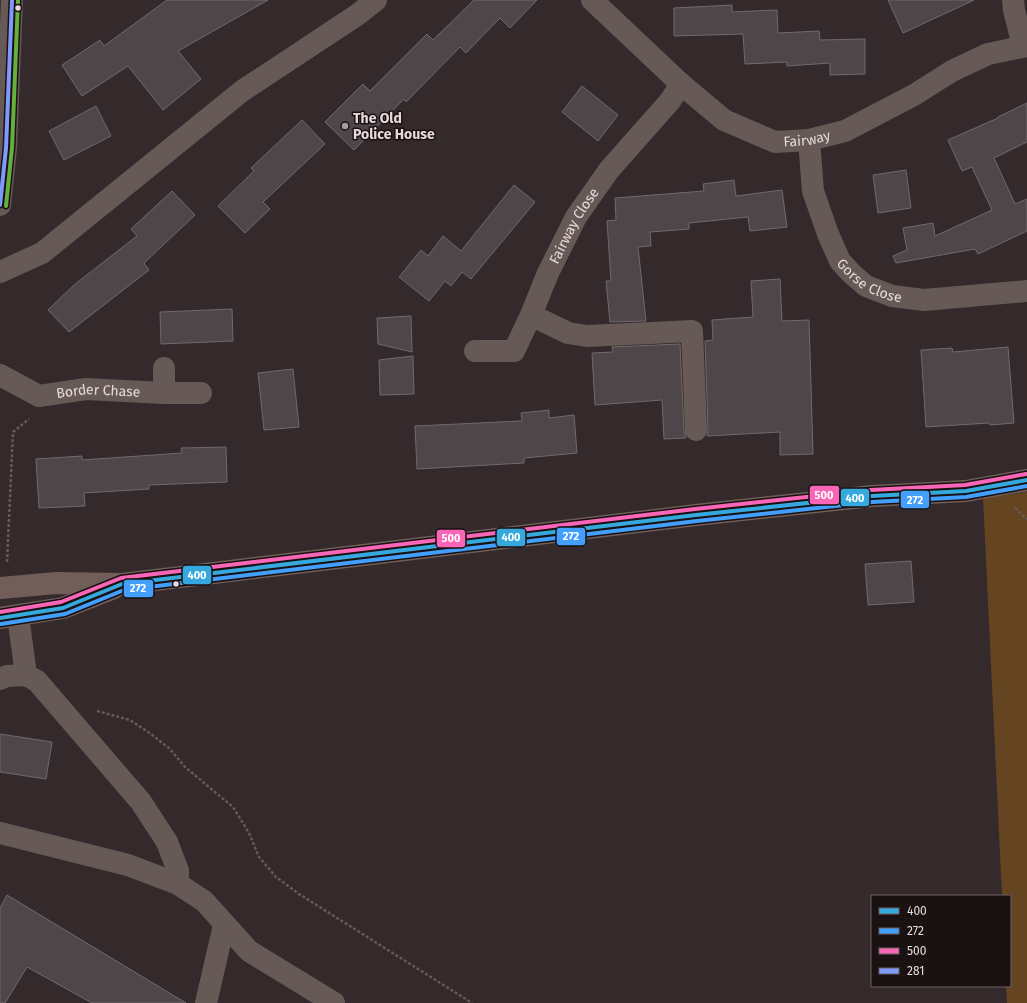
<svg xmlns="http://www.w3.org/2000/svg" width="1027" height="1003" font-family="'Fira Sans',sans-serif">
	<style>
		.green { fill: #644421 }
		.building { fill: #4e4649; stroke: #73696d }
		.lines { fill: none; stroke-linecap: round; stroke-linejoin: round }
		.path { stroke: #655a58; stroke-width: 2.5; stroke-dasharray: 3 2; stroke-linecap: butt }
		.minor { stroke: #675a56; stroke-width: 22 }
		.highway { stroke: #715e59; stroke-width: 22 }
		.bus-1-casing { stroke: #1a1112; stroke-width: 7 }
		.bus-2-casing { stroke: #1a1112; stroke-width: 7 }
		.bus-3-casing { stroke: #1a1112; stroke-width: 7 }
		.bus-4-casing { stroke: #1a1112; stroke-width: 7 }
		.bus-5-casing { stroke: #1a1112; stroke-width: 7 }
		.bus-1 { stroke: #35a9de; stroke-width: 4 }
		.bus-2 { stroke: #429ffc; stroke-width: 4 }
		.bus-3 { stroke: #fa66b7; stroke-width: 4 }
		.bus-4 { stroke: #8099ff; stroke-width: 4 }
		.bus-5 { stroke: #65b03a; stroke-width: 4 }
		.bus-dot { fill: #e7d9db; stroke: #1a1112; stroke-width: 1.5 }
		.poi-dot { fill: #a89b9d; stroke: #1a1112; stroke-width: 1.5 }
		.labels { text-anchor: middle; stroke-width: 3; stroke-linejoin: round; paint-order: stroke }
		.poi-label { font-size: 14px; font-weight: bold; fill: #e7d9db; stroke: #1a1112; text-anchor: start }
		.street-label { font-size: 14px; fill: #e7d9db; stroke: #1a1112 }
		.line-badge { stroke: #1a1112; stroke-width: 1.5 }
		.badge-label { font-size: 11px; text-anchor: middle; font-weight: bold; fill: #fff }
	</style>
	<rect width="100%" height="100%" fill="#34292b"/>
	<path class="green" d="M 1027,492 L 1027,1003 L 1007,1003 L 1006,986 L 1010,986 L 1010,896 L 1002,896 L 983,498 Z"/>
	<path class="building" d="M 167,0 L 268,0 L 178,51 L 201,79 L 163,110 L 128,66 L 82,96 L 62,65 L 100,40 L 104,46 Z
		M 474,0 L 537,0 L 510,28 L 500,18 L 466,53 L 460,47 L 406,102 L 404,99 L 354,150 L 325,122 L 363,84 L 370,91 L 427,34 L 433,40 Z
		M 888,0 L 974,0 L 903,33 Z
		M 732,5 L 732,12 L 777,10 L 778,33 L 819,31 L 820,40 L 865,39 L 865,74 L 830,75 L 830,63 L 787,66 L 787,62 L 745,64 L 743,34 L 674,36 L 674,8 Z
		M 582,86 L 618,115 L 598,141 L 562,112 Z
		M 1027,103 L 1027,142 L 994,158 L 1015,204 L 1027,199 L 1027,231 L 978,254 L 975,249 L 896,263 L 893,256 L 907,250 L 903,228 L 933,223 L 935,236 L 992,210 L 972,167 L 962,171 L 948,140 L 998,118 L 998,117 Z
		M 96,106 L 111,136 L 64,160 L 49,131 Z
		M 302,120 L 325,144 L 263,202 L 270,209 L 245,233 L 218,206 L 254,171 L 251,168 Z
		M 906,170 L 911,208 L 878,213 L 873,175 Z
		M 734,180 L 736,196 L 782,190 L 787,227 L 750,231 L 748,217 L 689,223 L 689,229 L 650,232 L 651,246 L 638,247 L 646,321 L 610,322 L 606,281 L 611,281 L 607,221 L 616,220 L 615,198 L 704,191 L 703,184 Z
		M 514,185 L 535,202 L 471,279 L 462,272 L 451,286 L 445,281 L 429,301 L 399,277 L 421,250 L 428,256 L 443,236 L 461,251 Z
		M 172,191 L 195,215 L 144,263 L 149,270 L 69,332 L 48,310 L 74,285 L 137,236 L 131,229 Z
		M 780,279 L 782,321 L 809,320 L 813,454 L 780,455 L 780,432 L 707,436 L 708,430 L 705,341 L 713,340 L 712,320 L 753,317 L 751,281 Z
		M 232,309 L 233,341 L 161,344 L 160,312 Z
		M 411,316 L 412,352 L 378,344 L 377,318 Z
		M 680,344 L 684,430 L 686,438 L 664,439 L 662,400 L 595,405 L 592,353 L 613,352 L 612,347 Z
		M 1008,347 L 1014,423 L 990,425 L 989,423 L 926,427 L 921,350 L 952,348 L 953,352 Z
		M 413,356 L 414,394 L 380,395 L 379,360 Z
		M 293,369 L 299,427 L 264,430 L 258,373 Z
		M 549,410 L 549,418 L 574,415 L 577,453 L 524,458 L 524,463 L 417,469 L 415,426 L 522,421 L 521,413 Z
		M 226,447 L 227,482 L 149,485 L 149,489 L 84,493 L 85,506 L 39,508 L 36,459 L 82,456 L 82,460 L 182,453 L 181,448 Z
		M 911,561 L 914,602 L 868,605 L 865,564 Z
		M 0,734 L 52,742 L 46,779 L 0,772 Z
		M 7,895 L 186,1003 L 92,1003 L 27,967 L 5,1003 L 0,1003 L 0,908 Z"/>
	<g class="lines">
		<path class="path" d="M 1015,508 L 1027,519
			M 7,562 L 13,432 L 29,419
			M 97,711 L 130,720 L 151,734 L 170,749 L 185,767 L 233,807 L 249,833 L 259,857 L 276,877 L 299,894 L 472,1003"/>
		<g class="minor">
			<path id="s1" d="M 592,0 L 681,84 L 724,120 L 775,142 L 809,140 L 845,131 L 914,95 L 952,71 L 988,54 L 1027,46"/>
			<path d="M 1013,0 L 1014,10 L 1023,46"/>
			<path id="s2" d="M 809,140 L 813,191 L 828,234 L 840,261 L 852,274 L 866,286 L 892,296 L 924,300 L 1027,291"/>
			<path d="M 0,205 L 6,148 L 12,0"/>
			<path d="M 0,272 L 42,253 L 242,91 L 357,15 L 376,0"/>
			<path d="M 531,315 L 568,333 L 587,336 L 692,331 L 696,430"/>
			<path id="s3" d="M 475,351 L 514,351 L 531,315 L 548,273 L 576,217 L 609,170 L 670,101 L 681,84"/>
			<path d="M 164,368 L 164,393"/>
			<path id="s4" d="M 0,375 L 39,396 L 86,389 L 164,393 L 201,393"/>
			<path d="M 18,616 L 26,675 L 37,681 L 141,802 L 167,842 L 178,871 L 178,884"/>
			<path d="M 0,679 L 7,676 L 26,675"/>
			<path d="M 0,833 L 128,865 L 178,884 L 204,901 L 249,951 L 334,1003"/>
			<path d="M 206,1003 L 224,925"/>
		</g>
		<path class="highway" d="M 0,588 L 56,583 L 122,584 L 696,515 L 872,496 L 966,491 L 1027,480
			M 0,618 L 63,608 L 114,588"/>
		<g class="bus-1-casing">
			<path id="bus-1" d="M 0,618 L 63,608 L 122,584 L 696,515 L 872,496 L 966,491 L 1027,480"/>
		</g>
		<g class="bus-2-casing">
			<path id="bus-2" d="M 1,624 L 65,614 L 124,590 L 697,521 L 872,502 L 966,497 L 1027,486"/>
		</g>
		<g class="bus-3-casing">
			<path id="bus-3" d="M 0,612 L 61,602 L 121,578 L 695,509 L 871,490 L 965,485 L 1026,474"/>
		</g>
		<g class="bus-4-casing">
			<path id="bus-4" d="M 0,205 L 6,148 L 12,0"/>
		</g>
		<g class="bus-5-casing">
			<path id="bus-5" d="M 6,206 L 12,148 L 18,0"/>
		</g>
		<use href="#bus-1" class="bus-1"/>
		<use href="#bus-2" class="bus-2"/>
		<use href="#bus-3" class="bus-3"/>
		<use href="#bus-4" class="bus-4"/>
		<use href="#bus-5" class="bus-5"/>
	</g>
	<g class="bus-dot">
		<circle cx="18" cy="8" r="3.5"/>
		<circle cx="176" cy="584" r="3.5"/>
	</g>
	<circle class="poi-dot" cx="345" cy="126" r="4"/>
	<g class="labels">
		<g class="poi-label">
			<text x="353" y="123">The Old<tspan x="353" dy="16">Police House</tspan></text>
		</g>
		<g class="street-label">
			<text dy="5" stroke="none"><textPath href="#s1" startOffset="266">Fairway</textPath></text>
			<text dy="5" stroke="none"><textPath href="#s3" startOffset="178">Fairway Close</textPath></text>
			<text dy="5" stroke="none"><textPath href="#s2" startOffset="163">Gorse Close</textPath></text>
			<text dy="5" stroke="none"><textPath href="#s4" startOffset="104">Border Chase</textPath></text>
		</g>
	</g>
	<g class="line-badge">
		<rect x="809" y="485" width="31" height="20" rx="4" fill="#fa66b7"/>
		<rect x="840" y="488" width="30" height="19" rx="4" fill="#35a9de"/>
		<rect x="900" y="490" width="30" height="19" rx="4" fill="#429ffc"/>
		<rect x="556" y="527" width="30" height="19" rx="4" fill="#429ffc"/>
		<rect x="496" y="528" width="30" height="19" rx="4" fill="#35a9de"/>
		<rect x="436" y="529" width="30" height="19" rx="4" fill="#fa66b7"/>
		<rect x="182" y="565" width="30" height="20" rx="4" fill="#35a9de"/>
		<rect x="123" y="579" width="31" height="19" rx="4" fill="#429ffc"/>
	</g>
	<g class="badge-label">
		<text x="824" y="499">500</text>
		<text x="855" y="502">400</text>
		<text x="915" y="504">272</text>
		<text x="571" y="540">272</text>
		<text x="511" y="541">400</text>
		<text x="451" y="542">500</text>
		<text x="197" y="579">400</text>
		<text x="138" y="592">272</text>
	</g>
	<rect x="871" y="895" width="140" height="92" fill="#1a1112" stroke="#6c6162"/>
	<rect x="879" y="908" width="20" height="6" fill="#35a9de" stroke="#6c6162"/>
	<text x="907" y="915" font-size="12" fill="#e7d9db">400</text>
	<rect x="879" y="928" width="20" height="6" fill="#429ffc" stroke="#6c6162"/>
	<text x="907" y="935" font-size="12" fill="#e7d9db">272</text>
	<rect x="879" y="948" width="20" height="6" fill="#fa66b7" stroke="#6c6162"/>
	<text x="907" y="955" font-size="12" fill="#e7d9db">500</text>
	<rect x="879" y="968" width="20" height="6" fill="#8099ff" stroke="#6c6162"/>
	<text x="907" y="975" font-size="12" fill="#e7d9db">281</text>
</svg>
